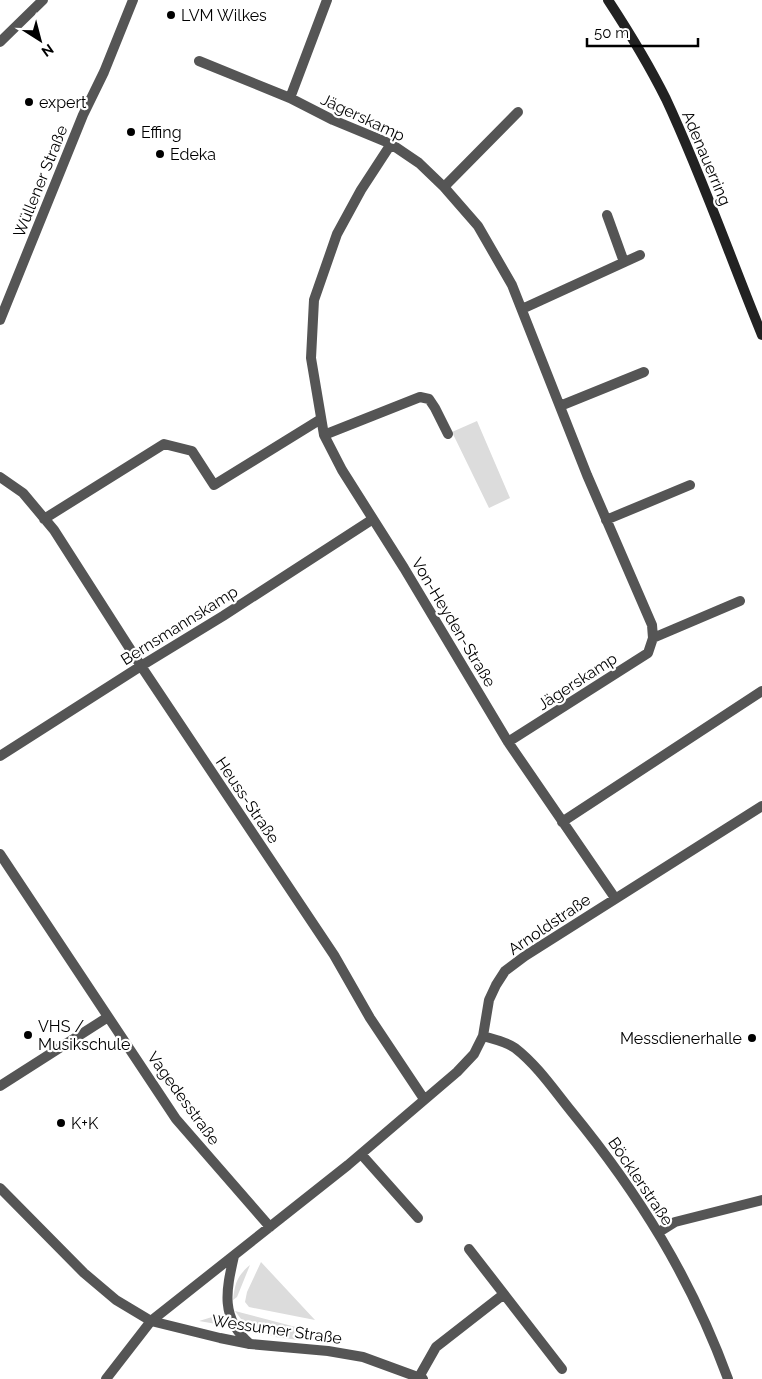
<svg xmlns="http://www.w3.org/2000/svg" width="762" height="1379" font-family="Raleway,sans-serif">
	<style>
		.green { fill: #dcdcdc }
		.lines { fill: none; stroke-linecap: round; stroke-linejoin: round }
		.minor { stroke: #555; stroke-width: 10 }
		.tertiary { stroke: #555; stroke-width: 10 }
		.secondary { stroke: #222; stroke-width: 10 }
		.poi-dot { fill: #000; stroke: #fff; stroke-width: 2 }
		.labels { text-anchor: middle; stroke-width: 4.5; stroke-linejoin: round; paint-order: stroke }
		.poi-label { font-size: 16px; fill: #000; stroke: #fff; text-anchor: start }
		.street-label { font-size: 16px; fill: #000; stroke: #fff }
	</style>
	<rect width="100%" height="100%" fill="#fff"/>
	<path class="green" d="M 477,421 L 510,498 L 489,508 L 452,432 Z
		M 261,1262 L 315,1320 L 249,1307 L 245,1302 L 247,1292 Z
		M 250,1265 L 237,1297 L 233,1300 C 235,1283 237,1276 250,1265 Z
		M 235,1311 L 326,1335 L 299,1340 L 275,1337 L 258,1331 L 244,1323 Z
		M 222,1314 L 228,1326 L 199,1321 Z"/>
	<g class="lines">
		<path class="minor" d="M 0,42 L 43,0
			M 199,61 L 290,98 L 333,120 L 391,144 L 419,163 L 444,187 L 478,226 L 512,285 L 587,475 L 652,625 L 653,638 L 648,653 L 508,742
			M 290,98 L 327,0
			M 391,144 L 361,190 L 337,234 L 314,300 L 311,358 L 324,435 L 342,470 L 404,568 L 508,742 L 615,898
			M 444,187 L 518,112
			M 607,215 L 624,262
			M 522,309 L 640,255
			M 560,406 L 644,372
			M 324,435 L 420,397 L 429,399 L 435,408 L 448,434
			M 0,477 L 23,493 L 54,530 L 141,666 L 334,955 L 370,1018 L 424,1099
			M 44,519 L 164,444 L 192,451 L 214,485 L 321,419
			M 606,520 L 690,485
			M 653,638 L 740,601
			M 0,756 L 141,666 L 223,616 L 373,519
			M 562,822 L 762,691
			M 0,854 L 176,1119 L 270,1227
			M 483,1036 C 493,1039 507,1042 515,1048 C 537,1065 554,1090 571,1111 C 639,1194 691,1278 728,1379
			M 0,1086 L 108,1017
			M 361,1154 L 418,1218
			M 659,1232 L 675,1222 L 762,1200
			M 469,1249 L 562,1369
			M 234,1256 C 226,1291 220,1318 250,1344
			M 419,1377 L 436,1347 L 504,1294
			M 106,1379 L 151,1321 L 348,1165 L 457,1072 L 474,1054 L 483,1036 L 489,1000 L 496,985 L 505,971 L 525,956 L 762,806"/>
		<path class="tertiary" d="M 0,320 L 83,115 L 104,72 L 133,0
			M 0,1188 L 84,1273 L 116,1300 L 151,1321 L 220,1338 L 250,1344 L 328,1351 L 363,1357 L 423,1379"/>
		<path class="secondary" d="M 608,0 C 629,32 649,65 666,99 C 702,176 730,257 762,335"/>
	</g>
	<g class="poi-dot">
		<circle cx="171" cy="15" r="5"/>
		<circle cx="29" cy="102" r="5"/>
		<circle cx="131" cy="132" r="5"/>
		<circle cx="160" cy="154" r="5"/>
		<circle cx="28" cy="1035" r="5"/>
		<circle cx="752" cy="1038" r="5"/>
		<circle cx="61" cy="1123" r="5"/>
	</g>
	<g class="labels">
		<g class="poi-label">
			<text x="181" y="21">LVM Wilkes</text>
			<text x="39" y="108">expert</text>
			<text x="141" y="138">Effing</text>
			<text x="170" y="160">Edeka</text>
			<text x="38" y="1032">VHS /<tspan x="38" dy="18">Musikschule</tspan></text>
			<text x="742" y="1044" text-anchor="end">Messdienerhalle</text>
			<text x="71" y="1129">K+K</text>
		</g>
		<g class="street-label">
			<text transform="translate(363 117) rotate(25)" y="6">Jägerskamp</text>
			<text transform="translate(707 158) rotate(67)" y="6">Adenauerring</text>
			<text transform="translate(40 181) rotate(-68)" y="6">Wüllener Straße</text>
			<text transform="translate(454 622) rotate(59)" y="6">Von-Heyden-Straße</text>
			<text transform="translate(179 625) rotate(-32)" y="6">Bernsmannskamp</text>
			<text transform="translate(577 681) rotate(-33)" y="6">Jägerskamp</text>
			<text transform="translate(248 800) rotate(56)" y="6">Heuss-Straße</text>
			<text transform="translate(549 924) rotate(-34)" y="6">Arnoldstraße</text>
			<text transform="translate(184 1098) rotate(54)" y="6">Vagedesstraße</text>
			<text transform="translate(641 1181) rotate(56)" y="6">Böcklerstraße</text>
			<text transform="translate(277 1329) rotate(8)" y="6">Wessumer Straße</text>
		</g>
	</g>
	<g transform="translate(40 40) rotate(144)" stroke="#ffffff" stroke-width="4" paint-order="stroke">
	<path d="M0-4L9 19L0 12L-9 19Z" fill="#000000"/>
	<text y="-8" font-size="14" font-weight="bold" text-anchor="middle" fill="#000000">N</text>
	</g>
	<path d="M587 38v8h111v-8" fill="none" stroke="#000000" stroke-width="2.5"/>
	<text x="594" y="38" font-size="15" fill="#000000" stroke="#ffffff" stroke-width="4" paint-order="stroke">50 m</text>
</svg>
